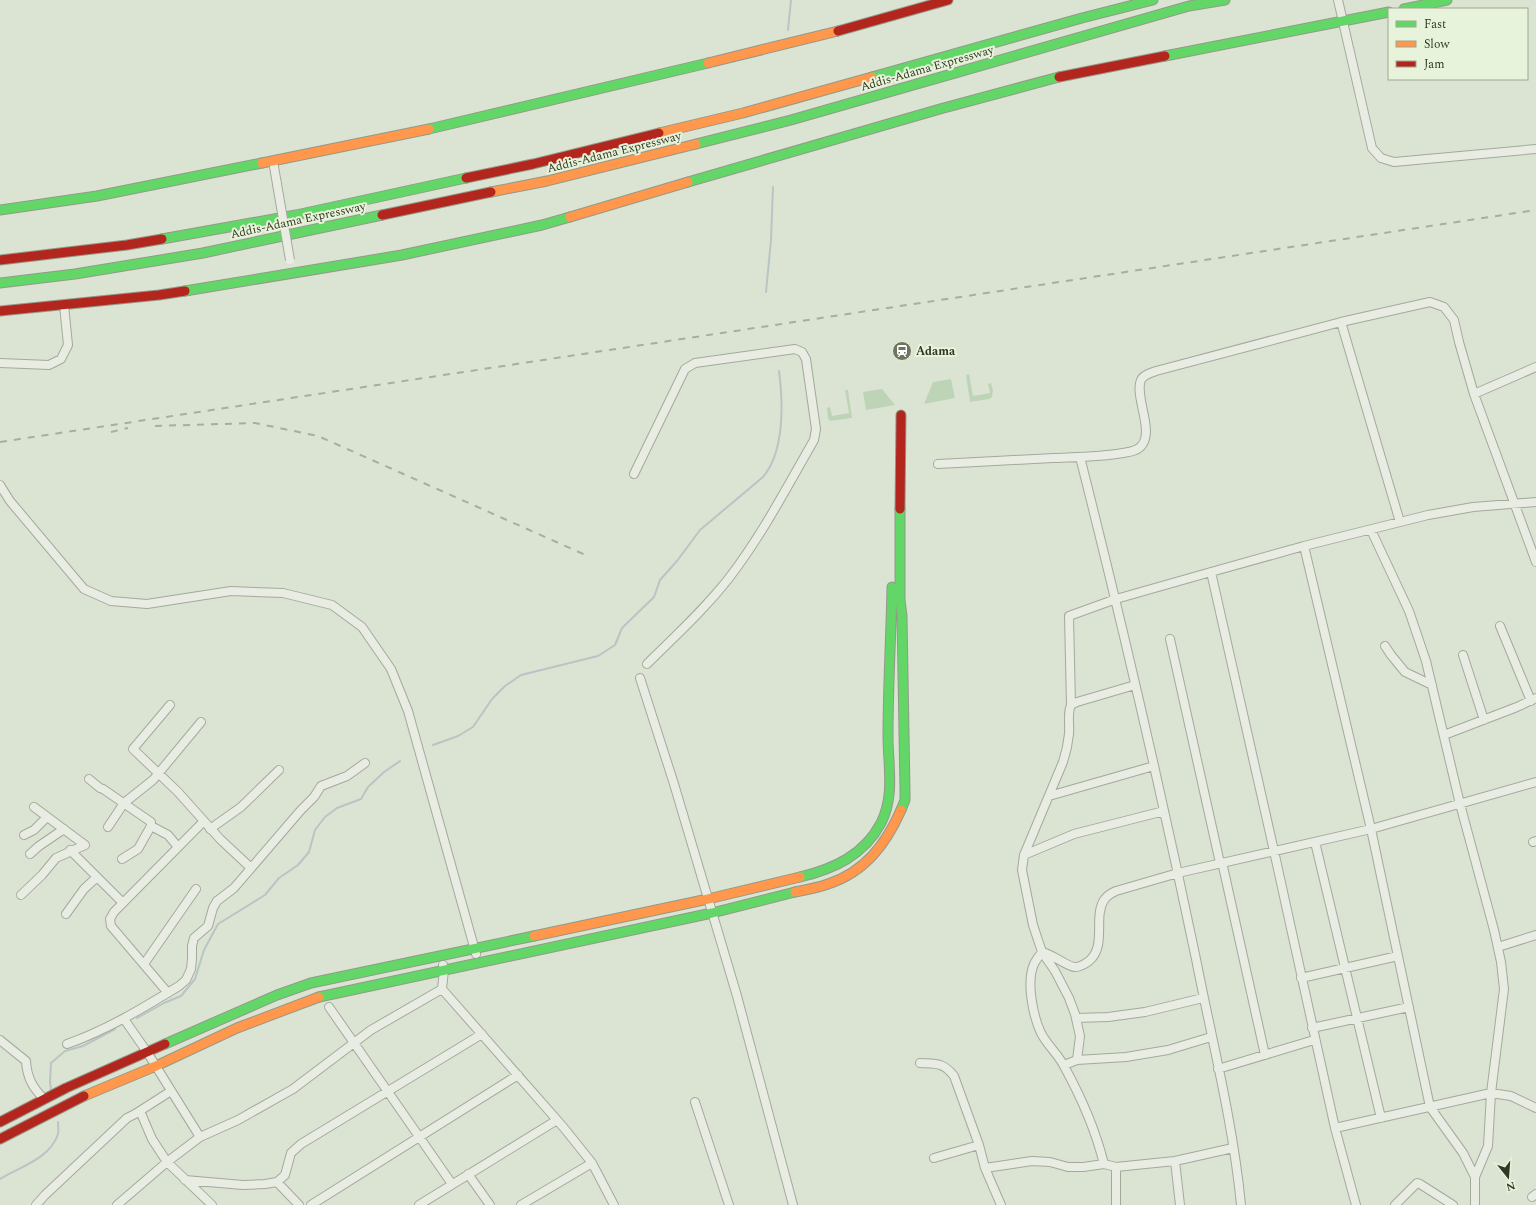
<svg xmlns="http://www.w3.org/2000/svg" width="1536" height="1205" font-family="Spectral,serif">
	<style>
		.grass { fill: #bdd5b6 }
		.lines { fill: none; stroke-linecap: round; stroke-linejoin: round }
		.stream { stroke: #b9c4c5; stroke-width: 2 }
		.street-casing { stroke: #a3aa9a; stroke-width: 10 }
		.fast-casing { stroke: #94998a; stroke-width: 11 }
		.slow-casing { stroke: #94998a; stroke-width: 11 }
		.jam-casing { stroke: #94998a; stroke-width: 11 }
		.street { stroke: #e8ece3; stroke-width: 8 }
		.fast { stroke: #63d668; stroke-width: 9 }
		.slow { stroke: #ff974d; stroke-width: 9 }
		.jam { stroke: #b3261e; stroke-width: 9 }
		.rail { stroke: #a8ada2; stroke-width: 2; stroke-dasharray: 7 7; stroke-linecap: butt }
		.street-bridge-casing { stroke: #a3aa9a; stroke-width: 10; stroke-linecap: butt }
		.street-bridge { stroke: #e8ece3; stroke-width: 8 }
		.labels { text-anchor: middle; stroke-width: 4; stroke-linejoin: round; paint-order: stroke }
		.street-label { font-size: 12px; fill: #333822; stroke: #e7f3da }
		.poi-label { font-size: 12px; font-weight: bold; fill: #333822; stroke: #e7f3da; text-anchor: start }
	</style>
	<rect width="100%" height="100%" fill="#dbe4d2"/>
	<path class="grass" d="M 969,374 L 973,396 L 990,393 L 988,384 L 991,383 L 993,391 L 992,397 L 989,399 L 970,402 L 966,375 Z
		M 951,379 L 955,398 L 924,404 L 933,382 Z
		M 882,389 L 895,405 L 866,410 L 863,392 Z
		M 845,390 L 848,390 L 852,418 L 830,421 L 828,418 L 827,408 L 830,407 L 832,416 L 849,413 Z"/>
	<g class="lines">
		<path class="stream" d="M 788,30 L 791,0
			M 766,292 L 771,240 L 773,187
			M 433,745 L 458,736 L 473,727 L 492,699 L 505,686 L 521,675 L 598,656 L 615,645 L 622,628 L 654,597 L 660,580 L 677,561 L 700,530 L 763,477 C 785,451 783,402 779,371
			M 137,1018 L 164,1003 L 181,996 L 195,979 L 204,950 L 218,924 L 265,895 L 279,878 L 298,865 L 309,852 L 315,830 L 325,817 L 337,808 L 361,799 L 368,787 L 384,772 L 400,761
			M 51,1090 L 50,1082 L 51,1063 L 65,1051 L 83,1046 L 115,1029
			M 0,1179 C 19,1167 50,1159 58,1134 C 59,1131 58,1126 58,1122"/>
		<g class="street-casing">
			<path id="street" d="M 1338,0 L 1372,148 L 1381,158 L 1394,162 L 1536,149
				M 273,161 L 277,184
				M 1341,322 L 1400,522
				M 0,363 L 49,365 L 61,359 L 68,345 L 64,305
				M 1474,394 L 1536,367
				M 1080,457 C 1122,623 1161,791 1196,959 C 1212,1041 1233,1122 1241,1205
				M 938,464 C 976,462 1015,460 1053,458 C 1076,457 1100,457 1123,453 C 1129,452 1138,451 1142,445 C 1154,430 1134,395 1141,380 C 1143,375 1151,373 1156,371 L 1341,322 L 1430,302 L 1444,307 L 1454,320 L 1459,342 L 1474,394 L 1536,562
				M 634,474 L 685,369 L 695,363 L 795,349 L 802,352 L 806,359 L 816,429 L 814,440 C 787,487 762,535 729,578 C 704,610 675,636 647,664
				M 0,485 L 10,501 L 84,589 L 111,601 L 147,604 L 231,591 L 283,593 L 332,605 L 362,627 L 391,669 L 408,711 L 476,954
				M 1371,530 L 1409,611 L 1426,661 L 1460,804 L 1494,930 L 1501,962 L 1504,989 L 1491,1093 L 1488,1146 L 1475,1177 L 1475,1205
				M 1304,546 L 1371,829 L 1430,1107 L 1463,1153 L 1475,1177
				M 1211,572 L 1274,851 L 1335,1128 L 1356,1205
				M 1500,626 L 1531,701
				M 1170,639 L 1220,863
				M 1385,646 L 1391,655 L 1405,672 L 1432,685
				M 1463,655 L 1484,720
				M 640,678 L 674,784 L 737,996 L 793,1205
				M 170,705 L 133,749 L 178,792 L 220,839 L 251,868
				M 1071,705 L 1077,702 L 1135,685
				M 1444,735 L 1517,707 L 1536,698
				M 89,779 L 100,788 L 103,789 L 151,822 L 151,826 L 138,849 L 122,859
				M 1049,796 L 1154,766
				M 34,807 L 85,845
				M 151,826 L 168,835 L 178,847
				M 108,827 L 124,803 L 153,780 L 201,722
				M 210,829 L 241,807 L 279,770
				M 24,835 L 34,830 L 47,817
				M 1315,842 L 1381,1118
				M 1533,842 L 1536,841
				M 70,850 L 123,903
				M 30,854 L 39,846 L 64,829
				M 1024,855 L 1074,834 L 1164,811
				M 1222,862 L 1265,1055
				M 21,895 L 42,875 L 56,858 L 85,845
				M 66,914 L 84,889 L 97,877
				M 1498,947 L 1536,935
				M 144,964 L 196,889
				M 443,965 L 444,970 L 442,989 L 564,1128 L 592,1163 L 614,1205
				M 1301,978 L 1398,956
				M 168,993 L 117,933 L 111,926 L 110,919 L 114,912 L 203,822
				M 329,1007 L 452,1184
				M 1076,1018 L 1108,1017 L 1145,1012 L 1203,998
				M 124,1019 L 147,1052 L 200,1137
				M 1312,1028 L 1409,1007
				M 0,1040 L 26,1061 C 27,1078 33,1088 44,1099
				M 67,1044 C 107,1030 143,1008 179,986 L 186,980 L 191,969 L 192,959 L 192,946 L 194,938 L 208,926 L 213,908 L 217,901 L 234,888 L 301,810 L 314,797 L 321,786 L 347,776 L 365,763
				M 1077,1060 L 1080,1036 L 1075,1014 L 1069,998 L 1055,971 L 1042,952 L 1033,925 L 1022,870 L 1024,855 L 1063,762 C 1066,753 1068,744 1069,734 C 1070,724 1067,714 1071,705 L 1069,616 L 1116,599 L 1211,572 L 1304,546 L 1428,515 L 1473,507 L 1536,502
				M 920,1063 C 936,1064 943,1062 954,1076 L 979,1145 L 985,1168 L 1001,1205
				M 1064,1065 L 1077,1060 L 1126,1057 L 1168,1050 L 1211,1037
				M 1218,1069 L 1314,1040
				M 695,1102 L 729,1205
				M 140,1111 L 152,1139 L 167,1162 L 212,1205
				M 1335,1128 L 1491,1093 L 1511,1096 L 1536,1108
				M 934,1158 L 979,1145
				M 1175,1161 L 1180,1205
				M 1104,1164 C 1096,1132 1080,1095 1064,1066 C 1058,1054 1047,1045 1041,1033 C 1033,1016 1026,982 1034,964 C 1036,960 1039,956 1042,952 C 1052,954 1068,967 1075,967 C 1081,967 1085,964 1089,961 C 1107,946 1093,917 1104,900 C 1107,896 1111,893 1116,891 L 1178,873 L 1371,829 L 1536,782
				M 985,1168 L 1032,1161 L 1050,1162 L 1068,1167 L 1083,1167 L 1104,1164 L 1116,1167 L 1175,1161 L 1233,1148
				M 468,1174 L 490,1205
				M 185,1180 L 243,1185 L 265,1184 L 277,1182 L 285,1175 L 291,1153 L 301,1144 L 482,1034
				M 277,1182 L 299,1205
				M 1532,1197 L 1536,1194
				M 36,1205 L 45,1195 L 127,1118 L 135,1114 L 171,1091
				M 117,1205 L 167,1162 L 200,1137 L 238,1120 L 293,1089 L 371,1030 L 442,989
				M 311,1205 L 518,1075
				M 419,1205 L 557,1120
				M 521,1205 L 592,1163
				M 1116,1205 L 1116,1167
				M 1395,1205 L 1417,1183 L 1420,1184 L 1453,1205"/>
		</g>
		<g class="fast-casing">
			<path id="fast" d="M 1404,9 L 1447,0
				M 1165,56 L 1389,12
				M 872,77 L 1082,18 L 1153,0
				M 429,129 L 708,63
				M 696,144 L 791,120 L 1189,6 L 1225,0
				M 688,182 L 940,109 L 1059,77
				M 0,210 L 97,196 L 262,163
				M 162,239 L 296,215 L 466,178
				M 0,283 L 75,274 L 203,253 L 382,215
				M 185,291 L 402,255 L 542,225 L 570,217
				M 900,509 L 900,600 L 902,616 L 905,791 L 905,800 L 901,810
				M 800,877 C 834,869 864,855 881,823 C 895,796 888,765 888,736 C 888,687 891,637 892,587
				M 319,997 L 712,913 L 795,892
				M 165,1044 L 277,995 L 311,983 L 534,936"/>
		</g>
		<g class="slow-casing">
			<path id="slow" d="M 708,63 L 838,31
				M 659,133 L 743,113 L 872,77
				M 262,163 L 429,129
				M 491,192 L 547,181 L 696,144
				M 570,217 L 688,182
				M 795,892 C 806,890 817,888 828,884 C 865,872 886,844 901,810
				M 534,936 L 708,899 L 800,877
				M 84,1096 L 156,1066 L 237,1028 L 319,997"/>
		</g>
		<g class="jam-casing">
			<path id="jam" d="M 838,31 L 948,0
				M 1059,77 L 1165,56
				M 466,178 L 533,164 L 659,133
				M 382,215 L 491,192
				M 0,260 L 127,245 L 162,239
				M 0,311 L 159,295 L 185,291
				M 900,509 L 901,415
				M 0,1122 L 66,1088 L 165,1044
				M 0,1139 L 84,1096"/>
		</g>
		<use href="#street" class="street"/>
		<use href="#fast" class="fast"/>
		<use href="#slow" class="slow"/>
		<use href="#jam" class="jam"/>
		<path class="rail" d="M 155,426 L 255,423 L 318,436 L 590,557
			M 111,432 L 128,428
			M 0,442 L 1536,210"/>
		<g class="street-bridge-casing">
			<path id="street-bridge" d="M 277,184 L 290,260"/>
		</g>
		<use href="#street-bridge" class="street-bridge"/>
	</g>
	<defs>
		<g id="station-disc" transform="scale(1)"><circle r="9.5" fill="#6e7460" stroke="#e7f3da"/><path d="M-3-6H3Q5-6 5-4V2Q5 4 3 4L4.5 6H3L1.5 4h-3L-3 6H-4.5L-3 4Q-5 4-5 2V-4Q-5-6-3-6ZM-3.5-4v3h7v-3ZM-3.5 1v1.5H-2V1ZM2 1v1.5H3.5V1Z" fill="#fff"/></g>
	</defs>
	<g fill-rule="evenodd">
		<use href="#station-disc" x="902" y="351"/>
	</g>
	<g class="labels">
		<g class="street-label">
			<text transform="translate(927 68) rotate(-16)" y="4">Addis-Adama Expressway</text>
			<text transform="translate(614 152) rotate(-14)" y="4">Addis-Adama Expressway</text>
			<text transform="translate(298 220) rotate(-12)" y="4">Addis-Adama Expressway</text>
		</g>
		<g class="poi-label">
			<text x="916" y="355">Adama</text>
		</g>
	</g>
	<rect x="1388" y="8" width="140" height="72" fill="#e7f3da" stroke="#9fa890"/>
	<rect x="1396" y="21" width="20" height="6" fill="#63d668" stroke="#9fa890"/>
	<text x="1424" y="28" font-size="12" fill="#333822">Fast</text>
	<rect x="1396" y="41" width="20" height="6" fill="#ff974d" stroke="#9fa890"/>
	<text x="1424" y="48" font-size="12" fill="#333822">Slow</text>
	<rect x="1396" y="61" width="20" height="6" fill="#b3261e" stroke="#9fa890"/>
	<text x="1424" y="68" font-size="12" fill="#333822">Jam</text>
	<g transform="translate(1508 1177) rotate(163)" stroke="#e7f3da" stroke-width="3" paint-order="stroke">
	<path d="M0-3L7 15L0 10L-7 15Z" fill="#333822"/>
	<text y="-6" font-size="11" font-weight="bold" text-anchor="middle" fill="#333822">N</text>
	</g>
</svg>
